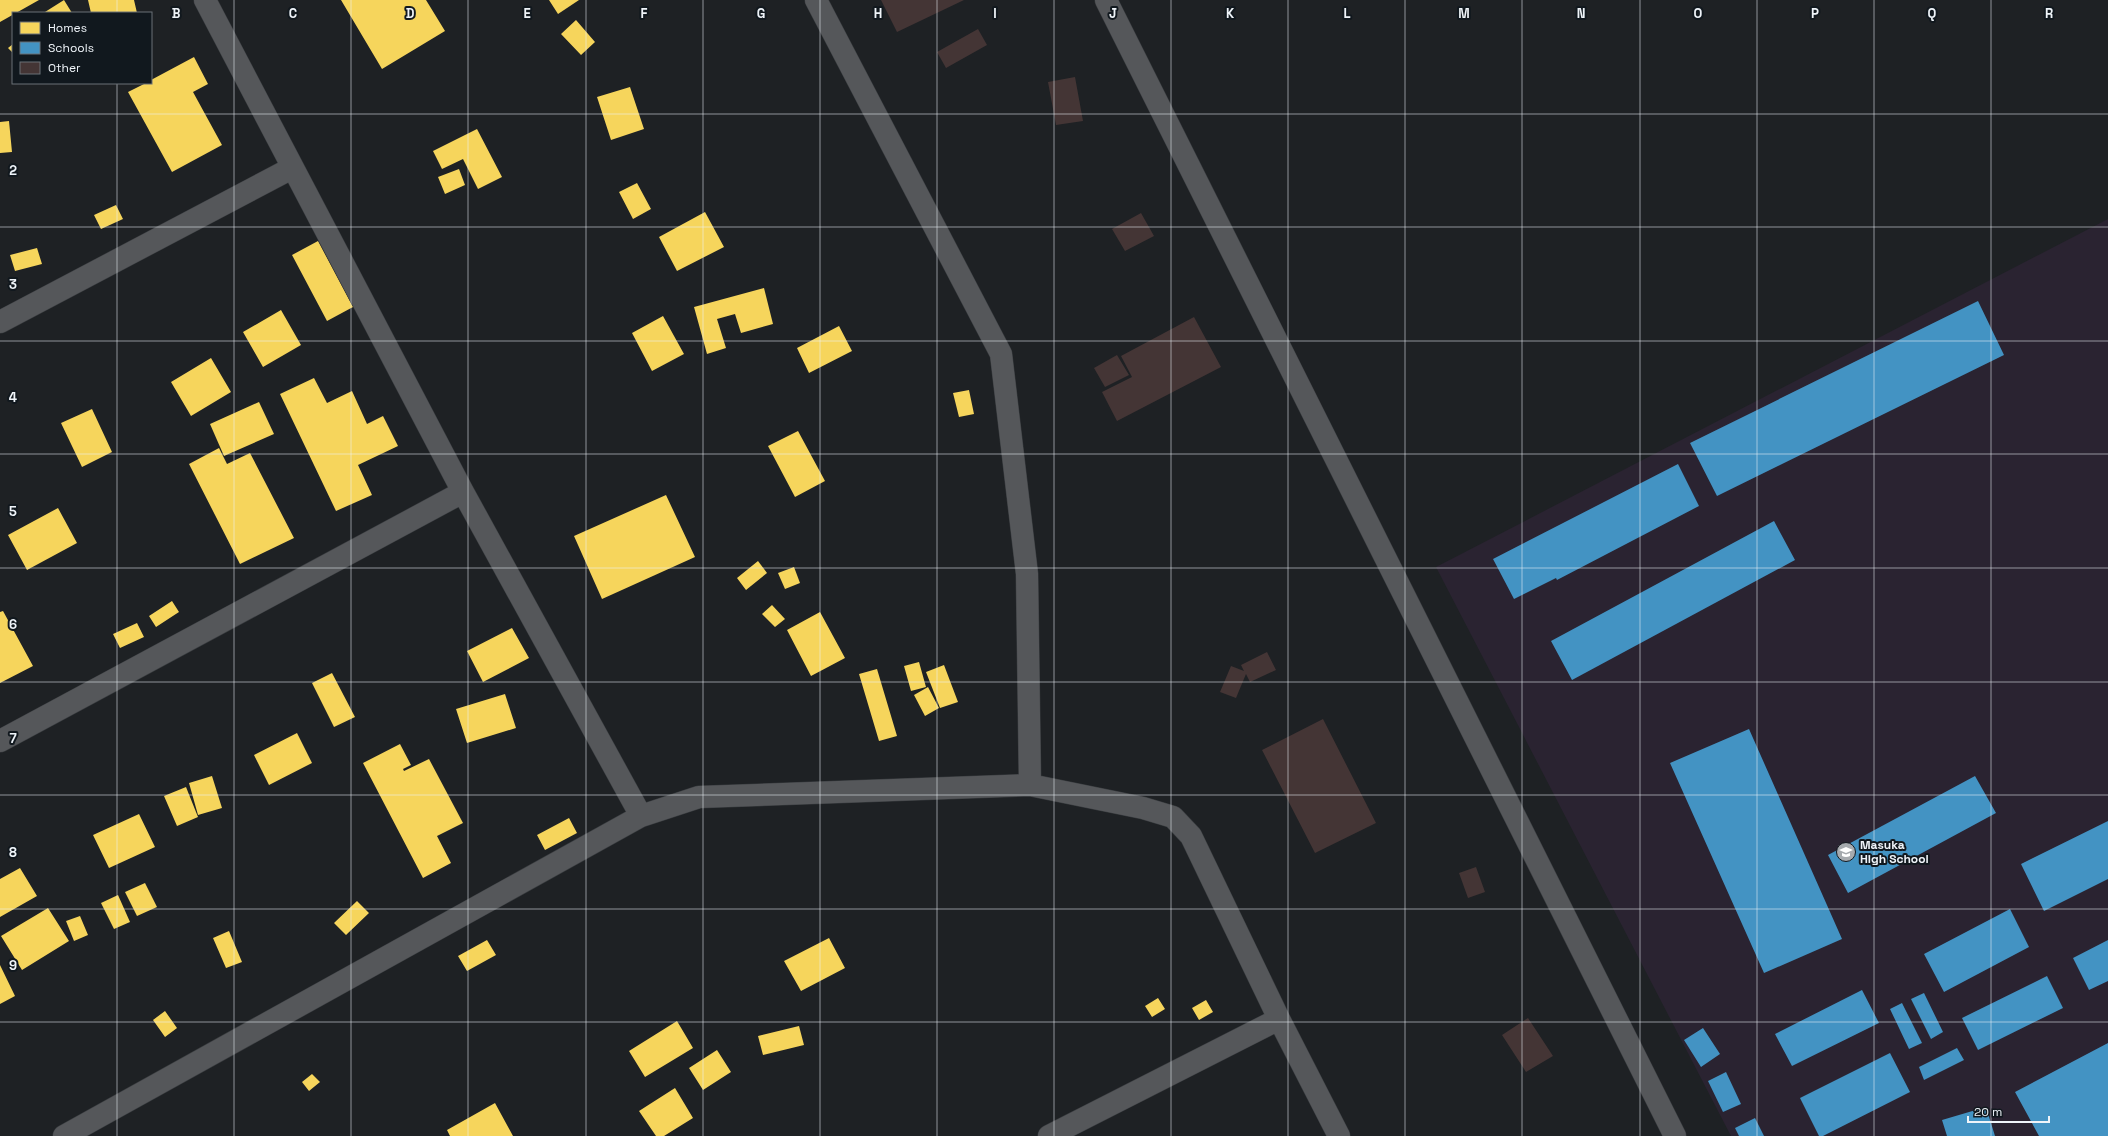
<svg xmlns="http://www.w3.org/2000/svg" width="2108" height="1136" font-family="'Space Grotesk',sans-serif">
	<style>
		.education { fill: #2a2331 }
		.homes { fill: #f6d55c }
		.schools { fill: #4393c3 }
		.building { fill: #443535 }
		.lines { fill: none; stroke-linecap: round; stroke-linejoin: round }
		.minor-casing { stroke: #3a3d40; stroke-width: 23 }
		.minor { stroke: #55575a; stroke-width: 22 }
		.grid { fill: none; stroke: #eff4f9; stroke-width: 1; stroke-opacity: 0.55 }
		.labels { text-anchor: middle; stroke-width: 4; stroke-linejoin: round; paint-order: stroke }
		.poi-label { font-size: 12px; font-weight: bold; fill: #eff4f9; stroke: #11181e; text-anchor: start }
		.grid-label { font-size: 13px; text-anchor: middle; font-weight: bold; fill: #eff4f9; stroke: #11181e; stroke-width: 4; stroke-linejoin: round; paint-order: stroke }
	</style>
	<rect width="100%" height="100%" fill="#1e2124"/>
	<path class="education" d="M 2108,219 L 2108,1136 L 1731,1136 L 1436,567 Z"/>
	<path class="homes" d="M 0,0 L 39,0 L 0,22 Z
		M 64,0 L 72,13 L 46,13 L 45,12 Z
		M 88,0 L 134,0 L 137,13 L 91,13 Z
		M 341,0 L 426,0 L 445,31 L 382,69 Z
		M 549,0 L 579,0 L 558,14 Z
		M 576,20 L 595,42 L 581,55 L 561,34 Z
		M 13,44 L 13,53 L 8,48 Z
		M 194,57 L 208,84 L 193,92 L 222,145 L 172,172 L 128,92 L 146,83 L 151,83 L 151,80 Z
		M 630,87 L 644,129 L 611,140 L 597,97 Z
		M 9,121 L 12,152 L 0,153 L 0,122 Z
		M 477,129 L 502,177 L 478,189 L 463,159 L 442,169 L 433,151 Z
		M 459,169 L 465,185 L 445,194 L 438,177 Z
		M 637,183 L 651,209 L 633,219 L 619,192 Z
		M 116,205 L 123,219 L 101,229 L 94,215 Z
		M 705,212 L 724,247 L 677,271 L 659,237 Z
		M 318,241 L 353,307 L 327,321 L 292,255 Z
		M 37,248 L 42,264 L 15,271 L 10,255 Z
		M 764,288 L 773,324 L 741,333 L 735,314 L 717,319 L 726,348 L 707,354 L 694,307 Z
		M 281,310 L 301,345 L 263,367 L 243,332 Z
		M 663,316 L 684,354 L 652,371 L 632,333 Z
		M 839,326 L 852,351 L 809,373 L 797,348 Z
		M 211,358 L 231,392 L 191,416 L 171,382 Z
		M 314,378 L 327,403 L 352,391 L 367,424 L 383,416 L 398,446 L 358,465 L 372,495 L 336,511 L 280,394 Z
		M 969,390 L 974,414 L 959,417 L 953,393 Z
		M 259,402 L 274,434 L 224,456 L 210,424 Z
		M 92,409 L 112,452 L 82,467 L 61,423 Z
		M 798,431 L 825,481 L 795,497 L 768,446 Z
		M 219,448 L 227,464 L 250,453 L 294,538 L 240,564 L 189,464 Z
		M 666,495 L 695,557 L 602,599 L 574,536 Z
		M 58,508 L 77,543 L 27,570 L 8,535 Z
		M 758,561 L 767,573 L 746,590 L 737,578 Z
		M 794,567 L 800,583 L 785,589 L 778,573 Z
		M 172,601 L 179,612 L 156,627 L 149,616 Z
		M 772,605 L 785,619 L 775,627 L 762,614 Z
		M 3,611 L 33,666 L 0,683 L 0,612 Z
		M 820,612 L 845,658 L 811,676 L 787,630 Z
		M 137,623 L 144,637 L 120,648 L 113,634 Z
		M 512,628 L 529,658 L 483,682 L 467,651 Z
		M 919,662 L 926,687 L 911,691 L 904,666 Z
		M 944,665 L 958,702 L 940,708 L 926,672 Z
		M 877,669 L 897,736 L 879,741 L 859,674 Z
		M 332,673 L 355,717 L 334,727 L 312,683 Z
		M 928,687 L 939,708 L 925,716 L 914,695 Z
		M 505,694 L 516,728 L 467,743 L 456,709 Z
		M 297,733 L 312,763 L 269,785 L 254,755 Z
		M 400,744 L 411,765 L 403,769 L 404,771 L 429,759 L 463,823 L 437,836 L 451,863 L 423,878 L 363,763 Z
		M 212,776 L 222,808 L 198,815 L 189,783 Z
		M 186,787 L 198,817 L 177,826 L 164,796 Z
		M 139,814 L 155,847 L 109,868 L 93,835 Z
		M 569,818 L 577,833 L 545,850 L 537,835 Z
		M 20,868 L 37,896 L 0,917 L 0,879 Z
		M 145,883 L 157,907 L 137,916 L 125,892 Z
		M 118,895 L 130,922 L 114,929 L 101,903 Z
		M 357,901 L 369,913 L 346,935 L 334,923 Z
		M 48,908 L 69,941 L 22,970 L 1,936 Z
		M 80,916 L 88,935 L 74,941 L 66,921 Z
		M 229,931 L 242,962 L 226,968 L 213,938 Z
		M 829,938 L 845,968 L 801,991 L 784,961 Z
		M 487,940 L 496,955 L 467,971 L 458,956 Z
		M 0,965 L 15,996 L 0,1004 Z
		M 1158,998 L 1165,1009 L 1152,1017 L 1145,1006 Z
		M 1206,1000 L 1213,1012 L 1199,1020 L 1192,1008 Z
		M 165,1011 L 177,1028 L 165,1037 L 153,1020 Z
		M 677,1021 L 693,1048 L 645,1077 L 629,1051 Z
		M 799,1026 L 804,1045 L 763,1055 L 758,1036 Z
		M 717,1050 L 731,1072 L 703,1090 L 689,1068 Z
		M 312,1074 L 320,1082 L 309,1091 L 302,1082 Z
		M 675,1088 L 693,1118 L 664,1136 L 656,1136 L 639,1111 Z
		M 495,1103 L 513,1136 L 450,1136 L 447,1130 Z"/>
	<path class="schools" d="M 1978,301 L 2004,355 L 1717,496 L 1690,443 Z
		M 1678,464 L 1699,506 L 1557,580 L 1556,578 L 1514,599 L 1493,559 Z
		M 1774,521 L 1795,560 L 1572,680 L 1551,641 Z
		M 1749,729 L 1842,939 L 1764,973 L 1670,763 Z
		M 1975,776 L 1996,813 L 1848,893 L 1828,855 Z
		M 2108,821 L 2108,879 L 2044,911 L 2021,864 Z
		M 2010,909 L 2029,947 L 1944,992 L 1924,954 Z
		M 2108,940 L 2108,981 L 2089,990 L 2073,958 Z
		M 2047,976 L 2063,1008 L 1978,1050 L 1962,1018 Z
		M 1862,990 L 1879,1023 L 1792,1066 L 1775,1034 Z
		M 1924,993 L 1943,1032 L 1931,1039 L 1911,999 Z
		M 1902,1003 L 1922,1043 L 1909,1049 L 1890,1009 Z
		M 1703,1028 L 1720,1054 L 1701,1067 L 1684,1040 Z
		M 2108,1043 L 2108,1136 L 2039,1136 L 2015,1092 Z
		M 1957,1048 L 1964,1060 L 1924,1080 L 1919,1067 Z
		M 1890,1053 L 1910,1092 L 1823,1136 L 1819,1136 L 1800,1098 Z
		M 1726,1072 L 1741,1104 L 1723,1112 L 1708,1081 Z
		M 1986,1107 L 1995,1136 L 1947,1136 L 1942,1120 Z
		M 1755,1118 L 1764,1136 L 1739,1136 L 1735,1128 Z"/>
	<path class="building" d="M 881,0 L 964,0 L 897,32 Z
		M 978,29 L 987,45 L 946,68 L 937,52 Z
		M 1075,77 L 1083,121 L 1056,125 L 1048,82 Z
		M 1141,213 L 1154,236 L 1125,251 L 1112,229 Z
		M 1194,317 L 1221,367 L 1117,421 L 1102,392 L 1132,377 L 1121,356 Z
		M 1117,355 L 1129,375 L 1105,387 L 1094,368 Z
		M 1267,652 L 1276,670 L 1250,682 L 1246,674 L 1236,698 L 1220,692 L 1231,666 L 1244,671 L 1241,665 Z
		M 1323,719 L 1376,823 L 1315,853 L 1262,750 Z
		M 1476,867 L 1485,892 L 1468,898 L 1459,873 Z
		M 1528,1018 L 1553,1056 L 1526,1072 L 1502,1035 Z"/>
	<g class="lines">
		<g class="minor-casing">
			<path id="minor" d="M 816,0 L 1001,354 L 1027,574 L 1030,785
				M 1106,0 L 1675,1136
				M 0,322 L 292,168
				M 0,741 L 463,492
				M 641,816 L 699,797 L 1030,785 L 1143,808 L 1173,817 L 1191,836 L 1279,1019 L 1339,1136
				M 64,1136 L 641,816 L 463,492 L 205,0
				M 1049,1136 L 1279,1019"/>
		</g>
		<use href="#minor" class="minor"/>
	</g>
	<path class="grid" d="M 117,0 L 117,13M 234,0 L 234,1136M 351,0 L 351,1136M 468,0 L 468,1136M 586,0 L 586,1136M 703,0 L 703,1136M 820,0 L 820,1136M 937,0 L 937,1136M 1054,0 L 1054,1136M 1171,0 L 1171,1136M 1288,0 L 1288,1136M 1405,0 L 1405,1136M 1522,0 L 1522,1136M 1640,0 L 1640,1136M 1757,0 L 1757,1136M 1874,0 L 1874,1136M 1991,0 L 1991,1136M 117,83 L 117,1136M 0,114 L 2108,114M 0,227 L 2108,227M 0,341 L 2108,341M 0,454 L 2108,454M 0,568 L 2108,568M 0,682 L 2108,682M 0,795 L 2108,795M 0,909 L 2108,909M 0,1022 L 2108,1022"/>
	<defs>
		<g id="school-disc" transform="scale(1)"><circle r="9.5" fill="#a6aaae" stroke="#11181e"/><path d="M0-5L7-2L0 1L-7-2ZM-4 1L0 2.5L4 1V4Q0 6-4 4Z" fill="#fff"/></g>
	</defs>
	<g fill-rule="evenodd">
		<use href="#school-disc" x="1846" y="852"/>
	</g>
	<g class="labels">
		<g class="poi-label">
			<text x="1860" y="849">Masuka<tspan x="1860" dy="14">High School</tspan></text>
		</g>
	</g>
	<g class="grid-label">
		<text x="176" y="18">B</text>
		<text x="293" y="18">C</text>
		<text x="410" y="18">D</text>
		<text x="527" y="18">E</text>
		<text x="644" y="18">F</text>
		<text x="761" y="18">G</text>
		<text x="878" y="18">H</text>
		<text x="995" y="18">I</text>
		<text x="1113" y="18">J</text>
		<text x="1230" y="18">K</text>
		<text x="1347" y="18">L</text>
		<text x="1464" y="18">M</text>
		<text x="1581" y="18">N</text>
		<text x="1698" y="18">O</text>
		<text x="1815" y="18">P</text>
		<text x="1932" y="18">Q</text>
		<text x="2049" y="18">R</text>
		<text x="13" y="175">2</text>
		<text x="13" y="289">3</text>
		<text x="13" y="402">4</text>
		<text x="13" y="516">5</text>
		<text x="13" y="629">6</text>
		<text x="13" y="743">7</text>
		<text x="13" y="857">8</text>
		<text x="13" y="970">9</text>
	</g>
	<rect x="12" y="12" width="140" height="72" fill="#11181e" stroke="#6a7076"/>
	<rect x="20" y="22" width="20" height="12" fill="#f6d55c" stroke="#6a7076"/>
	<text x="48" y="32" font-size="12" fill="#eff4f9">Homes</text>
	<rect x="20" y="42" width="20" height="12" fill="#4393c3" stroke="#6a7076"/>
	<text x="48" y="52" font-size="12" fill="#eff4f9">Schools</text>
	<rect x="20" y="62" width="20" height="12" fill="#443535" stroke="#6a7076"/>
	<text x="48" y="72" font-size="12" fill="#eff4f9">Other</text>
	<path d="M1968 1116v6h81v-6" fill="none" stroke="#eff4f9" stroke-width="2"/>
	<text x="1974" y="1116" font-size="12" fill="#eff4f9" stroke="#11181e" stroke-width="3" paint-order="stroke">20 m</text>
</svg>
